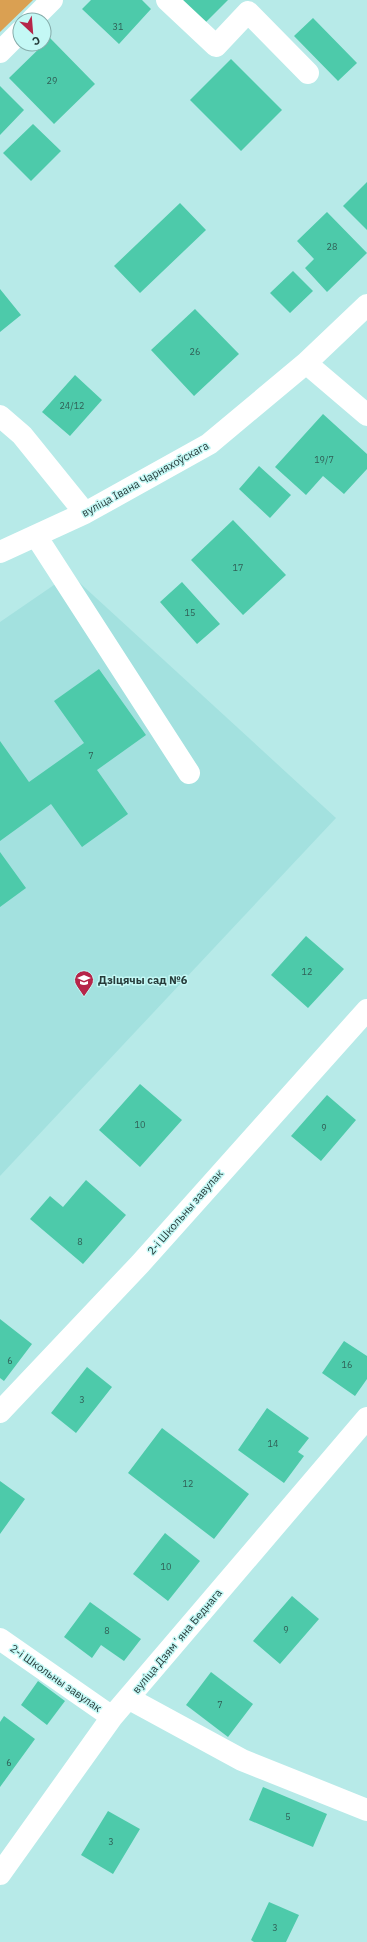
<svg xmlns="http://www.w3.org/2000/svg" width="367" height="1942" font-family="'IBM Plex Sans',sans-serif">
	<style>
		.built { fill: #a3e1df }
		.green { fill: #daa052 }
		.building { fill: #4dcaaa }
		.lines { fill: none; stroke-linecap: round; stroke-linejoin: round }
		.minor { stroke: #fff; stroke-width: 22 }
		.labels { text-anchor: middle; stroke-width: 3; stroke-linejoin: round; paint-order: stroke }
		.number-label { font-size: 9px; fill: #305f56 }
		.street-label { font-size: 11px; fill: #263b3a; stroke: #c4f8f5 }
		.poi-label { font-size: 11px; font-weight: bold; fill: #263b3a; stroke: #c4f8f5; text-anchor: start }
	</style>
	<rect width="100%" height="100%" fill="#b7eae8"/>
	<path class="built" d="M 70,574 L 336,818 L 0,1176 L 0,622 Z"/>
	<path class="green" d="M 0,0 L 33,0 L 0,32 Z"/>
	<path class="building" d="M 91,0 L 142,0 L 151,9 L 119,44 L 82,9 Z
		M 178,0 L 228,0 L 203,25 Z
		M 313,18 L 357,63 L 338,81 L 294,36 Z
		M 50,38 L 95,84 L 54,124 L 9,78 Z
		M 231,59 L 282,110 L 241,151 L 190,100 Z
		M 0,86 L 24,110 L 0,135 Z
		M 33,124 L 61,151 L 31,181 L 3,153 Z
		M 367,182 L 367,230 L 343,206 Z
		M 180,203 L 206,230 L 140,293 L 114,266 Z
		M 327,212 L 367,253 L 327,292 L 305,268 L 314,259 L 297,241 Z
		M 293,271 L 313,291 L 290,313 L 270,293 Z
		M 0,289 L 21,315 L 0,332 Z
		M 195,309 L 239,354 L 194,396 L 151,350 Z
		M 75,375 L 102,400 L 70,436 L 42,412 Z
		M 323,414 L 367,454 L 367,469 L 344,494 L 323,476 L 306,495 L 275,467 Z
		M 259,466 L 291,495 L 270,518 L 239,489 Z
		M 233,520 L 286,575 L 243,615 L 191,560 Z
		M 182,582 L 220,624 L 197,644 L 160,602 Z
		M 99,669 L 146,735 L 97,770 L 128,814 L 82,847 L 51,804 L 0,841 L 0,741 L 29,782 L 84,743 L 54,701 Z
		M 0,852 L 26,888 L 0,907 Z
		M 306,936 L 344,969 L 308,1008 L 271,975 Z
		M 140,1084 L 182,1120 L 140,1167 L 99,1130 Z
		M 327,1095 L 356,1120 L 321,1161 L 291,1136 Z
		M 86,1180 L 126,1215 L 83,1264 L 30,1219 L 50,1196 L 63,1207 Z
		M 0,1319 L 32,1344 L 4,1381 L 0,1378 Z
		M 344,1341 L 367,1356 L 367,1379 L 355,1396 L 322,1373 Z
		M 87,1367 L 112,1387 L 76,1433 L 51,1413 Z
		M 267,1408 L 309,1438 L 298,1452 L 304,1456 L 284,1483 L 238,1450 Z
		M 162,1428 L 249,1494 L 214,1539 L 128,1473 Z
		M 0,1481 L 25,1499 L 0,1534 Z
		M 165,1533 L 200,1561 L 168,1601 L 133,1574 Z
		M 292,1596 L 319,1619 L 280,1664 L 253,1641 Z
		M 90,1602 L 141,1639 L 124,1661 L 101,1645 L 92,1658 L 64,1637 Z
		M 211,1672 L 253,1704 L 228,1737 L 186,1705 Z
		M 38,1681 L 65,1701 L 47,1725 L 21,1705 Z
		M 4,1716 L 35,1739 L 0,1787 L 0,1722 Z
		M 263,1787 L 327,1814 L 313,1847 L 249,1820 Z
		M 108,1811 L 140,1829 L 113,1874 L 81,1855 Z
		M 269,1902 L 299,1915 L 286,1942 L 254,1942 L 251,1940 Z"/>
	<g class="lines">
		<path class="minor" d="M 167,0 L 216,46 L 248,12 L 308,73
			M 32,20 L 52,0
			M 0,52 L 20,32
			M 306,363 L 367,415
			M 0,416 L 22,435 L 85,513
			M 36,536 L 189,773
			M 0,552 L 85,513 L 209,444 L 306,363 L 367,305
			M 0,1412 L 140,1264 L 367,1010
			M 0,1639 L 112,1717
			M 128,1698 L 242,1760 L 367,1810
			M 0,1874 L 112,1717 L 367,1418"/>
	</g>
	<defs>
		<g id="school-pin" transform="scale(1)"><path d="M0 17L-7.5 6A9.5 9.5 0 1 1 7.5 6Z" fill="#b62549" stroke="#c4f8f5"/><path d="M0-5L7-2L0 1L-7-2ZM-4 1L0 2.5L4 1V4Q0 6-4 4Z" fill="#fff"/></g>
	</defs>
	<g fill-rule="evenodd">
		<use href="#school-pin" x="84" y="980"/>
	</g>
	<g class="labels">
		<g class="number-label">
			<text x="118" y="30">31</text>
			<text x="52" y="84">29</text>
			<text x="332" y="250">28</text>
			<text x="195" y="355">26</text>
			<text x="72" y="409">24/12</text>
			<text x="324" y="463">19/7</text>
			<text x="238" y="571">17</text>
			<text x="190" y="616">15</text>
			<text x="91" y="759">7</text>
			<text x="307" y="975">12</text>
			<text x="140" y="1128">10</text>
			<text x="324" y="1131">9</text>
			<text x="80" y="1245">8</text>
			<text x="10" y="1364">6</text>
			<text x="347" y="1368">16</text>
			<text x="82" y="1403">3</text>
			<text x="273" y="1447">14</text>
			<text x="188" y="1487">12</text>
			<text x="166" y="1570">10</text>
			<text x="286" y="1633">9</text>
			<text x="107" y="1634">8</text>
			<text x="220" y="1708">7</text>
			<text x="9" y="1766">6</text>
			<text x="288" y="1820">5</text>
			<text x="111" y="1845">3</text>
			<text x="275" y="1931">3</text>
		</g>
		<g class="street-label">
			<text transform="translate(145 479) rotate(-29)" y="4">вуліца Івана Чарняхоўскага</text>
			<text transform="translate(185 1212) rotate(-49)" y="4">2-і Школьны завулак</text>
			<text transform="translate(177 1641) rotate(-50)" y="4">вуліца Дзямʼяна Беднага</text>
			<text transform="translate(56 1678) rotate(35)" y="4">2-і Школьны завулак</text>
		</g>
		<g class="poi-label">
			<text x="98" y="984">Дзіцячы сад №6</text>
		</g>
	</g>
	<g transform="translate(32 32) rotate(154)"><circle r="19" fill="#c4f8f5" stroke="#85acaa"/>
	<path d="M0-3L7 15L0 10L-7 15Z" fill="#b62549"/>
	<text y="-6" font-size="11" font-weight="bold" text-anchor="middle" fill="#263b3a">С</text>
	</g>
</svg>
